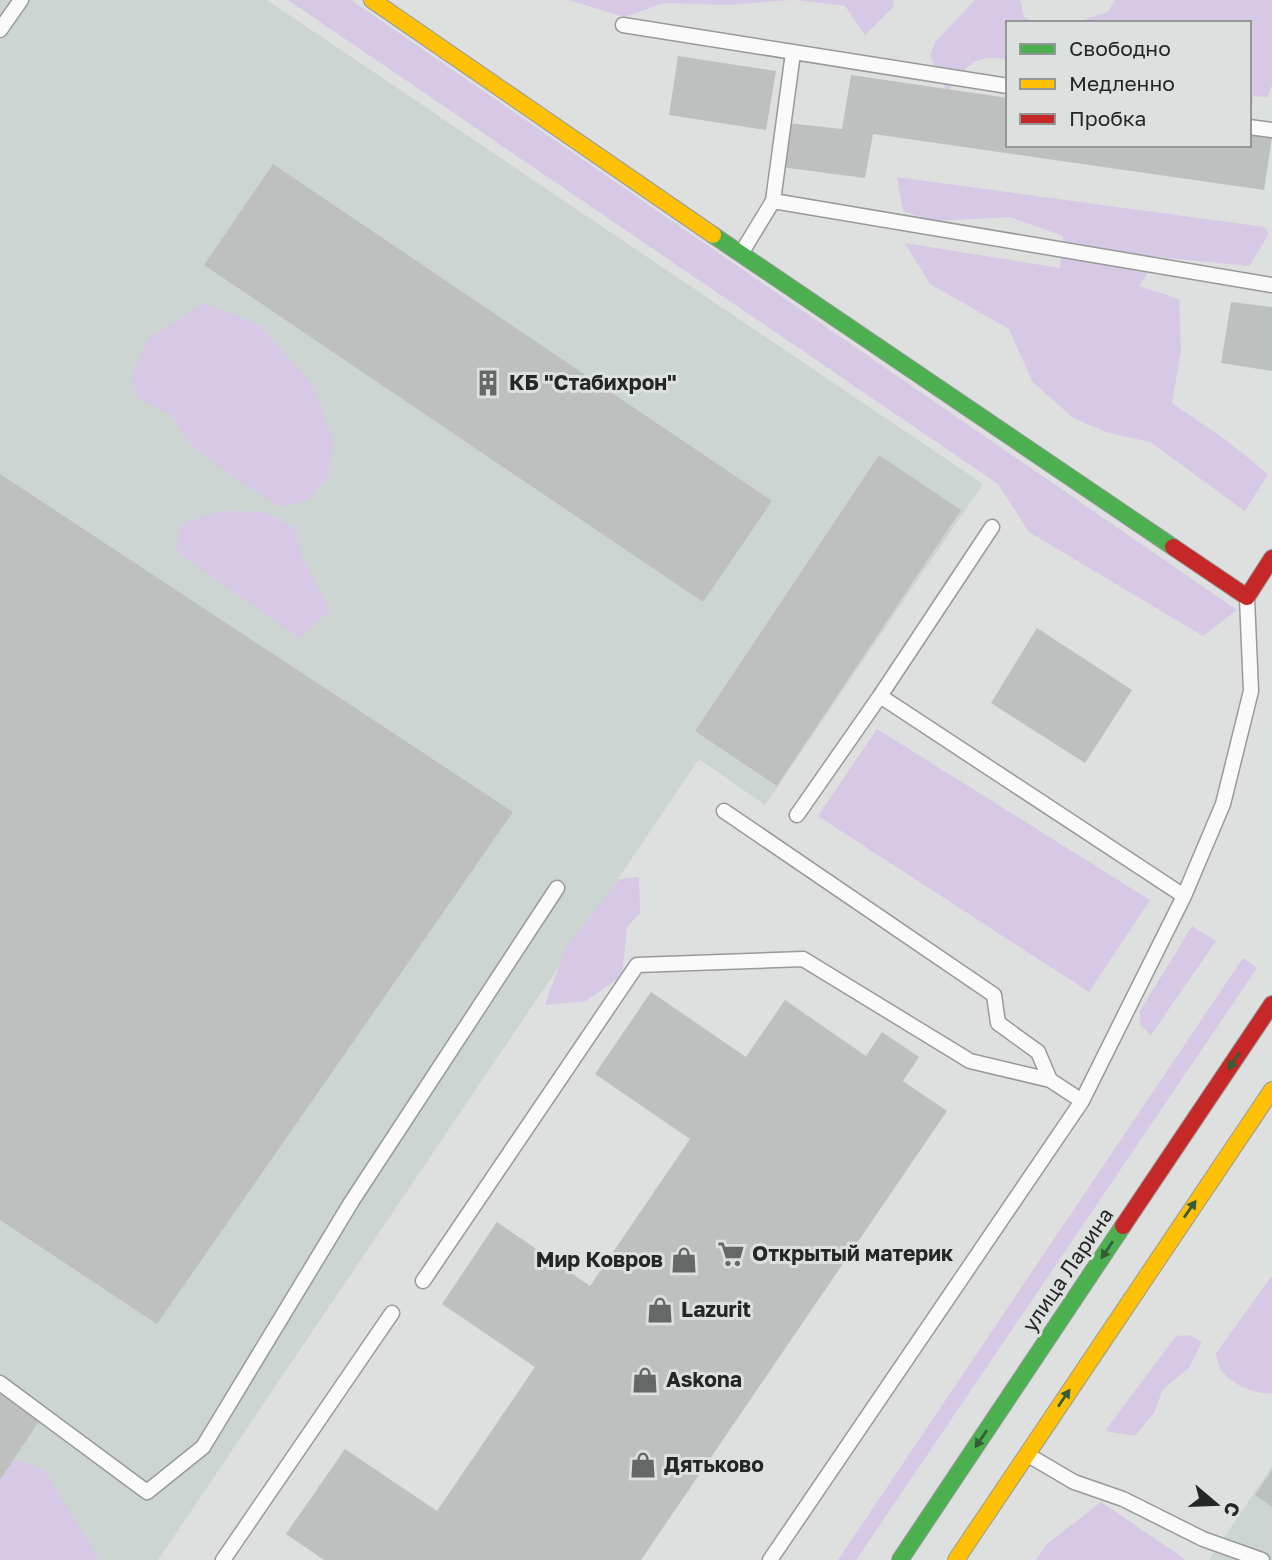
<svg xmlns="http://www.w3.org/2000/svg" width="1272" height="1560" font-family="'Golos Text',sans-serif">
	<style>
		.built { fill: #ccd5d2 }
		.green { fill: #d7c8e6 }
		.building { fill: #bec0c0 }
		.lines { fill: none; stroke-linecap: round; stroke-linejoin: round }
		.lane-casing { stroke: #989a9a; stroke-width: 17 }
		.fast-casing { stroke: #989a9a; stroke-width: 18 }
		.slow-casing { stroke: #989a9a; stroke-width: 18 }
		.jam-casing { stroke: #989a9a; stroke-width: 18 }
		.lane { stroke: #fafafa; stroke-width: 14 }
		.fast { stroke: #4caf50; stroke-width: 16 }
		.slow { stroke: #ffc107; stroke-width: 16 }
		.jam { stroke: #c62828; stroke-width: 16 }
		.oneway { fill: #355d37 }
		.labels { text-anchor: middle; stroke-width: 6; stroke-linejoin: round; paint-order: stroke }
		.poi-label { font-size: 21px; font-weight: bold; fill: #252726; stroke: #dce1df; text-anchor: start }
		.street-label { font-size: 21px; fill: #252726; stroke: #dce1df }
	</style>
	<rect width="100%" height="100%" fill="#dde0df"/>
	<path class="built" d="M 0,0 L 267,0 L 983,484 L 765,805 L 699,759 L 158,1560 L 0,1560 Z
		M 1272,1466 L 1272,1560 L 1209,1560 Z"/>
	<path class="green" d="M 288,0 L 351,0 L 1237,610 L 1203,636 L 1029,532 L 998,484 Z
		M 569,0 L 791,0 L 729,5 L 664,3 L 624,17 Z
		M 797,0 L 892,0 L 894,6 L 865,35 L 845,6 Z
		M 975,0 L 1020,0 L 1024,17 L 1037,23 L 1008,23 L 1008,67 L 1004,59 C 970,54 967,69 947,92 L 930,56 L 935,42 Z
		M 1115,0 L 1272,0 L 1272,85 L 1267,97 L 1253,96 L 1252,110 L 1249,110 L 1249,23 L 1073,23 L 1108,12 Z
		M 897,177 L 1264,227 L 1269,234 L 1249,266 L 1158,257 L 1139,286 L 1179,299 L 1181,350 L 1172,403 L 1226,440 L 1268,474 L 1245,511 L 1150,442 L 1109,433 L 1073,418 L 1032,381 L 1009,329 L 930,284 L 905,243 L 1060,268 L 1063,236 L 1010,217 L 934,221 L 903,211 Z
		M 204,303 L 259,325 L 311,383 L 333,439 L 328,477 L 306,501 L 280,507 L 232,476 L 192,446 L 170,414 L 138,398 L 131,377 L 148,339 Z
		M 221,511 L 265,512 L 294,528 L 302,557 L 327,605 L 328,612 L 299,638 L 176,551 L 181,524 Z
		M 877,729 L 1150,900 L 1089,992 L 818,816 Z
		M 639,877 L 640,913 L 627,927 L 622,976 L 586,1001 L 545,1005 L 565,949 L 619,879 Z
		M 1192,926 L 1216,941 L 1151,1035 L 1140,1025 L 1140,1011 Z
		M 1243,958 L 1257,968 L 856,1560 L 838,1560 Z
		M 1272,1276 L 1272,1393 C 1255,1395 1231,1384 1221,1370 C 1218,1365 1217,1358 1216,1353 Z
		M 1189,1335 L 1202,1342 L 1189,1368 L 1163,1389 L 1154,1413 L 1135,1436 L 1105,1431 L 1176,1336 Z
		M 0,1456 L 43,1468 L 99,1560 L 0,1560 Z
		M 1101,1502 L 1185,1559 L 1184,1560 L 1036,1560 L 1046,1545 Z"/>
	<path class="building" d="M 678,56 L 776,71 L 766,130 L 669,115 Z
		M 851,75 L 1008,98 L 1008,145 L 1249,145 L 1249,133 L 1272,137 L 1264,190 L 873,134 L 865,178 L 780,167 L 787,123 L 842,129 Z
		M 273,164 L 772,501 L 703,602 L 204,265 Z
		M 1231,302 L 1272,307 L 1272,371 L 1221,363 Z
		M 879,455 L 961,510 L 777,786 L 695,731 Z
		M 0,474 L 513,812 L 157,1324 L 0,1220 Z
		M 1037,628 L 1132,690 L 1085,763 L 991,703 Z
		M 651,992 L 746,1057 L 785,1000 L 866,1056 L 882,1032 L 919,1057 L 903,1081 L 947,1111 L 641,1560 L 324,1560 L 286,1534 L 345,1449 L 437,1511 L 535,1367 L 442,1304 L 497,1222 L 590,1286 L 690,1139 L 595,1074 Z
		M 0,1392 L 41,1418 L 0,1480 Z
		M 1272,1470 L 1272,1507 L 1255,1495 Z"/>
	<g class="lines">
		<g class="lane-casing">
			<path id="lane" d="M 623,25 L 1008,86
				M 0,30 L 21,0
				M 1249,127 L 1272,130
				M 773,201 L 793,53
				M 742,252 L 773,201 L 1272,285
				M 880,696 L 992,527
				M 724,811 L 994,995 L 998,1023 L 1038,1052 L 1050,1080
				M 797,815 L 880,696 L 1184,896
				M 423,1281 L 637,965 L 803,959 L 970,1061 L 1050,1080 L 1082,1101
				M 0,1383 L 147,1492 L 203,1447 L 352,1201 L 557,888
				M 1028,1455 L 1074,1482 L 1123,1499 L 1203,1539 L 1262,1560
				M 223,1560 L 392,1313
				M 770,1560 L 1082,1101 L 1184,896 L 1223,804 L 1251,691 L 1247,598"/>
		</g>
		<g class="fast-casing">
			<path id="fast" d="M 713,235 L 1173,547
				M 900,1560 L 1123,1226"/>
		</g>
		<g class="slow-casing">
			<path id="slow" d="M 372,0 L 713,235
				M 956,1560 L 1272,1090"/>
		</g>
		<g class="jam-casing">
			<path id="jam" d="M 1173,547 L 1247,597 L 1272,558
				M 1123,1226 L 1272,1004"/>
		</g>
		<use href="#lane" class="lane"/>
		<use href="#fast" class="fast"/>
		<use href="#slow" class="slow"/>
		<use href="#jam" class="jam"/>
	</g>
	<defs><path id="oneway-solid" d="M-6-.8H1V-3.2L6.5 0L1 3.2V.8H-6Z" transform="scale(1.75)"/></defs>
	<g class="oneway">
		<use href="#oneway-solid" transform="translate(1234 1061) rotate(124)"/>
		<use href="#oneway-solid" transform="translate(1190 1209) rotate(-55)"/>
		<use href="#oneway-solid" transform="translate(1107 1250) rotate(124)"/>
		<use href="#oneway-solid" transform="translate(1064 1398) rotate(-56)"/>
		<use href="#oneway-solid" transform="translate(981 1439) rotate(124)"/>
	</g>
	<defs>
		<g id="building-bare" transform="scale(2.1)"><path d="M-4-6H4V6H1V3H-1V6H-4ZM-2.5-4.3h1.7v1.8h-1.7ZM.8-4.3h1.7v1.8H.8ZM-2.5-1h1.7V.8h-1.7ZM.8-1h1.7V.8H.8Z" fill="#656867" stroke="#dce1df" stroke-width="2.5" paint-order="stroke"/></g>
		<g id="supermarket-bare" transform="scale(2.1)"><path d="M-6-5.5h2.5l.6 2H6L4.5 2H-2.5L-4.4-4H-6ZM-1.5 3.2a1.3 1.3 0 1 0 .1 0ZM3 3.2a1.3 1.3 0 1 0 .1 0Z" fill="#656867" stroke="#dce1df" stroke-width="2.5" paint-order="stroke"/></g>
		<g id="shop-bare" transform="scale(2.1)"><path d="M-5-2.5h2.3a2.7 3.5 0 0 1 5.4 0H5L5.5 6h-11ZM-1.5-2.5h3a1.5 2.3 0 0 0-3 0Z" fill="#656867" stroke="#dce1df" stroke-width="2.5" paint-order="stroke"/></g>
	</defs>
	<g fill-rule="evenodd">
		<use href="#building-bare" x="488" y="383"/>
		<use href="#supermarket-bare" x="731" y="1254"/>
		<use href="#shop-bare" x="684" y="1260"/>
		<use href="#shop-bare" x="660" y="1310"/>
		<use href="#shop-bare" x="645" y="1380"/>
		<use href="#shop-bare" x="643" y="1465"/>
	</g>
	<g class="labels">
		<g class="poi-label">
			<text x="509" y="390">КБ "Стабихрон"</text>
			<text x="752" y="1261">Открытый материк</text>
			<text x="663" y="1267" text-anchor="end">Мир Ковров</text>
			<text x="681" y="1317">Lazurit</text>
			<text x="666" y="1387">Askona</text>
			<text x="664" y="1472">Дятьково</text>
		</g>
		<g class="street-label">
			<text transform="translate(1068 1270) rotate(-56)" y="7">улица Ларина</text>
		</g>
	</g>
	<rect x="1006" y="21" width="245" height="126" fill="#dce1df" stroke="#939795" stroke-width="2"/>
	<rect x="1020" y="44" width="35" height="10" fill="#4caf50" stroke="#939795" stroke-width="2"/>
	<text x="1069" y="56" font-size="21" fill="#252726">Свободно</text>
	<rect x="1020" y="79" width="35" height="10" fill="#ffc107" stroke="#939795" stroke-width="2"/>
	<text x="1069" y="91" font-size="21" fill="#252726">Медленно</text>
	<rect x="1020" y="114" width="35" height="10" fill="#c62828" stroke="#939795" stroke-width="2"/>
	<text x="1069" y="126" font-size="21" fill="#252726">Пробка</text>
	<g transform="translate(1216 1504) rotate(109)" stroke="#dce1df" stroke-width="5" paint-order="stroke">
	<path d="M0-5L12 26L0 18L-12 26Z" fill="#252726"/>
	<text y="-10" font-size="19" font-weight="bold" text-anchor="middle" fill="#252726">С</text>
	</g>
</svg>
